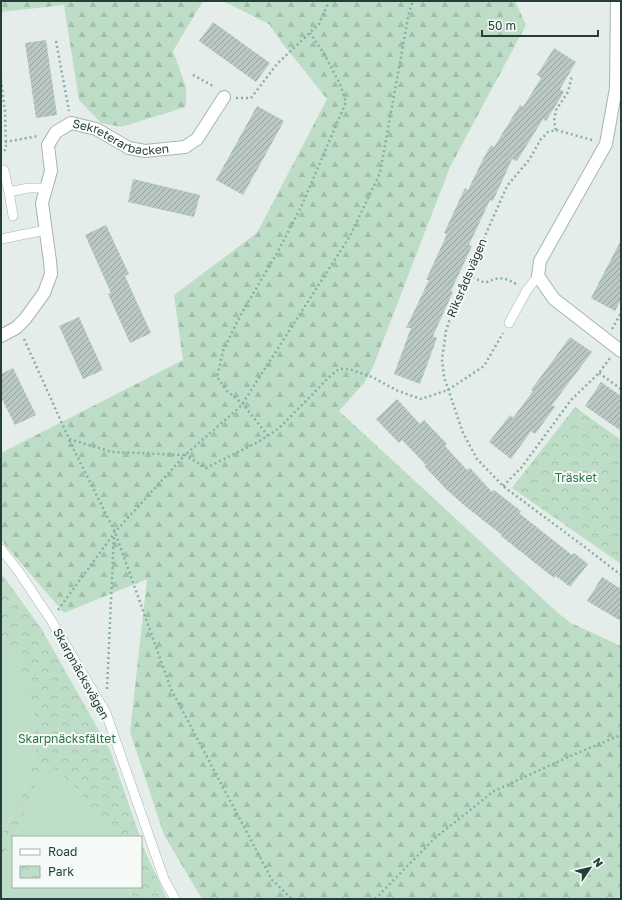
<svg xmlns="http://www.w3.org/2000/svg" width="622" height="900" font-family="'Golos Text',sans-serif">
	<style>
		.green { fill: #beddc7 }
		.forest { fill: url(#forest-firs) }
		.park { fill: url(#park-crowns) }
		.building { fill: url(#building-hatch) }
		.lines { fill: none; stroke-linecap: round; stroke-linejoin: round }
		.lane-casing { stroke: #a7b5b0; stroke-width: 10 }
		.street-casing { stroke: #a7b5b0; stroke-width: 14 }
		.path { stroke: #86b0a4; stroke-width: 2.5; stroke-dasharray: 2 3; stroke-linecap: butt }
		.lane { stroke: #fff; stroke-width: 9 }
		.street { stroke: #fff; stroke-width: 12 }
		.labels { text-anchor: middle; stroke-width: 4; stroke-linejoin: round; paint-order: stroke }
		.street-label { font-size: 12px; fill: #243e38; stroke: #f5faf7 }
		.park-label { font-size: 12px; fill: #2f744c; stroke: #f5faf7 }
	</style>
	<defs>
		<pattern id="forest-firs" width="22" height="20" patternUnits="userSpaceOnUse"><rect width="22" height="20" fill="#beddc7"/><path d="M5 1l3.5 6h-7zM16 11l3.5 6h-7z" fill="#a3bfac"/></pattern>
		<pattern id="park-crowns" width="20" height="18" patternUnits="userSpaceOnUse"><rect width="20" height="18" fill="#beddc7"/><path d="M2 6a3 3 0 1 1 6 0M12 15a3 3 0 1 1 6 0" fill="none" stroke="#a3bfac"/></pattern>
		<pattern id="building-hatch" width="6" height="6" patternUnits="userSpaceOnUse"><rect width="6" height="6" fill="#b9c8c2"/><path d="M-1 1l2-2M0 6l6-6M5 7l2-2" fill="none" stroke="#96a49f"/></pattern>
	</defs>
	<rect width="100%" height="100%" fill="#e4ede9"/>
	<path class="green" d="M 1,634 L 21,666 L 33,709 L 36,751 L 23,795 L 1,836 Z
		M 45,763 L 59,772 L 77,790 L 98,815 L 112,837 L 14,837 L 18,830 Z
		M 13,838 L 13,887 L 129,887 L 131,899 L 1,899 L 1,854 L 5,853 Z"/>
	<path class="forest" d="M 1,1 L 203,1 L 173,51 L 186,87 L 186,107 L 121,127 L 101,123 L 79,100 L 64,5 L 1,12 Z
		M 223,1 L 515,1 L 526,25 L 450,167 L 373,367 L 364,383 L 339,411 L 558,613 L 571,623 L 621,646 L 621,750 L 620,752 L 621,753 L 621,899 L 202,899 L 164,835 L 130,732 L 147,579 L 64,613 L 1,540 L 1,453 L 183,360 L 174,295 L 257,233 L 327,99 L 283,44 L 269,24 Z"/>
	<path class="park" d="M 575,407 L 621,440 L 621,564 L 512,488 Z
		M 1,573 L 41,628 L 110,750 L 140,837 L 112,837 L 98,815 L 77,790 L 59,772 L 45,763 L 18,830 L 5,853 L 1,854 L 1,836 L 23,795 L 36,751 L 33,709 L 21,666 L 1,634 Z
		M 141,841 L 143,847 L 167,899 L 131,899 L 129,887 L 141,887 Z"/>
	<path class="building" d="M 213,22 L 270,63 L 256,82 L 199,41 Z
		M 46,40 L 57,115 L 36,118 L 25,43 Z
		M 554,48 L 576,62 L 560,89 L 564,92 L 546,121 L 543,119 L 517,161 L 512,159 L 493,201 L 490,200 L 469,245 L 472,246 L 451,291 L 453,292 L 433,336 L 437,338 L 420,384 L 394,374 L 411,328 L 406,328 L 429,280 L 426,280 L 447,234 L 444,233 L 465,188 L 468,190 L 483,159 L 491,145 L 494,147 L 520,105 L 523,107 L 541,78 L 537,75 Z
		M 257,106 L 284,121 L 243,195 L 216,180 Z
		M 133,179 L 200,195 L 194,217 L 128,202 Z
		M 106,225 L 129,274 L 125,276 L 151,333 L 130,343 L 108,294 L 111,293 L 85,235 Z
		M 621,240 L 621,300 L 615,311 L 591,298 Z
		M 79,317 L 103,370 L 83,379 L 59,326 Z
		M 570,337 L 592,352 L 552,405 L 555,407 L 535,434 L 531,431 L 511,459 L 489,442 L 510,415 L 513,418 L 533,391 L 531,390 Z
		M 13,368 L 36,415 L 15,425 L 1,397 L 1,374 Z
		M 601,382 L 621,396 L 621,431 L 585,406 Z
		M 397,399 L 420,424 L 424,420 L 447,444 L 445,446 L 467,470 L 470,468 L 492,492 L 494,490 L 521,511 L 519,513 L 572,555 L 574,553 L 588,564 L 570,587 L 556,576 L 554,578 L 501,536 L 502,535 L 465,506 L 447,490 L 424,466 L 426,465 L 402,440 L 399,443 L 376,419 Z
		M 602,577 L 621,589 L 621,621 L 587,601 Z"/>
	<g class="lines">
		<g class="lane-casing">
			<path id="lane" d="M 4,170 L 9,192 L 28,188 L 47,188
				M 9,192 L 13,216
				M 1,239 L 46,230
				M 509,323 L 527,290 L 538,276
				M 1,549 L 19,572 L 51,620 L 106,713 L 164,879 L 175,899"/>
		</g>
		<g class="street-casing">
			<g id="street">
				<path d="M 617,1 L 616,88 L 606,144 L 540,261 L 538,276 L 554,299 L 621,351"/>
				<path id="s1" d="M 1,336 L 16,328 L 25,319 L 44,293 L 51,274 L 50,261 L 42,203 L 51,171 L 48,145 L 56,132 L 71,123 L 96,129 L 129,148 L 145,151 L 185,147 L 197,139 L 224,97"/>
			</g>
		</g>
		<path class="path" d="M 56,41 L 69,111
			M 193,75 L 215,87
			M 1,80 L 5,111 L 6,149 L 1,154
			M 236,98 L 251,98 L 277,64 L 319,24 L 329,1
			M 556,130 L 554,121 L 556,110 L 568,92 L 572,75
			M 592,140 L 556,130 L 548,132 L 541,139 L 529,160 L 507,186 L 454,306 L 446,331 L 442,359 L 444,377 L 463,433 L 477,459 L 503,486 L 586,548 L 621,575
			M 5,142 L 38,136
			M 468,275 L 485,283 C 499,276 504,277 518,285
			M 612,329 L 621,313
			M 24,339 L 69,439 L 112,452 L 185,455 L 241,406 L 350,236 L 380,173 L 409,12 L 413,1
			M 599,373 L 621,389
			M 268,436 L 243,404 L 227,391 L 217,377 L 223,351 L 240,316 L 277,253 L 302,205 L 346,102 L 340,84 L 323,52 L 310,33
			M 69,440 L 115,532 L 171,689 L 272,880 L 292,899
			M 503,486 L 521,468 L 571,400 L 599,373 L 610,358
			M 58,610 L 115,532 L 185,455 L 206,468 L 258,442 L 278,429 L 310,397 L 328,378 L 339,369 L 349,369 L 372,377 L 398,391 L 421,399 L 448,390 L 484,366 L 503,333
			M 107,689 L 114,535
			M 375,899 L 435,838 L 494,791 L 575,754 L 621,735"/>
		<use href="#lane" class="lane"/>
		<use href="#street" class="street"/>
	</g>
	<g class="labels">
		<g class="street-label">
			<text dy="4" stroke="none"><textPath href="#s1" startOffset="299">Sekreterarbacken</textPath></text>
			<text transform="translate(467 278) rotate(-67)" y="4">Riksrådsvägen</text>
			<text transform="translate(81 674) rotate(61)" y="4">Skarpnäcksvägen</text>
		</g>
		<g class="park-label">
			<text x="576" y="482">Träsket</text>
			<text x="67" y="743">Skarpnäcksfältet</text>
		</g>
	</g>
	<rect width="622" height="900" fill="none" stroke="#243e38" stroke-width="4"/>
	<rect x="12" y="836" width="130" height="52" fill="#f5faf7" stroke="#a1afab"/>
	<rect x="20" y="849" width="20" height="6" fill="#ffffff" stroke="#a1afab"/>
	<text x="48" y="856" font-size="12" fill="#243e38">Road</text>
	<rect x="20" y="866" width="20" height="12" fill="url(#park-crowns)" stroke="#a1afab"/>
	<text x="48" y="876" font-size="12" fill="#243e38">Park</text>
	<g transform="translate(590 868) rotate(55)" stroke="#f5faf7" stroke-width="3" paint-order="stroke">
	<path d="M0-3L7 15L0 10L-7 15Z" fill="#243e38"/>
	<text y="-6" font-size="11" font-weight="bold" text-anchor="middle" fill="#243e38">N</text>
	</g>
	<path d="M482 30v6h116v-6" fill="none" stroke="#243e38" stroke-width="2"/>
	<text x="488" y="30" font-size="12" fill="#243e38" stroke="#f5faf7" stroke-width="3" paint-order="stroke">50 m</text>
</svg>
